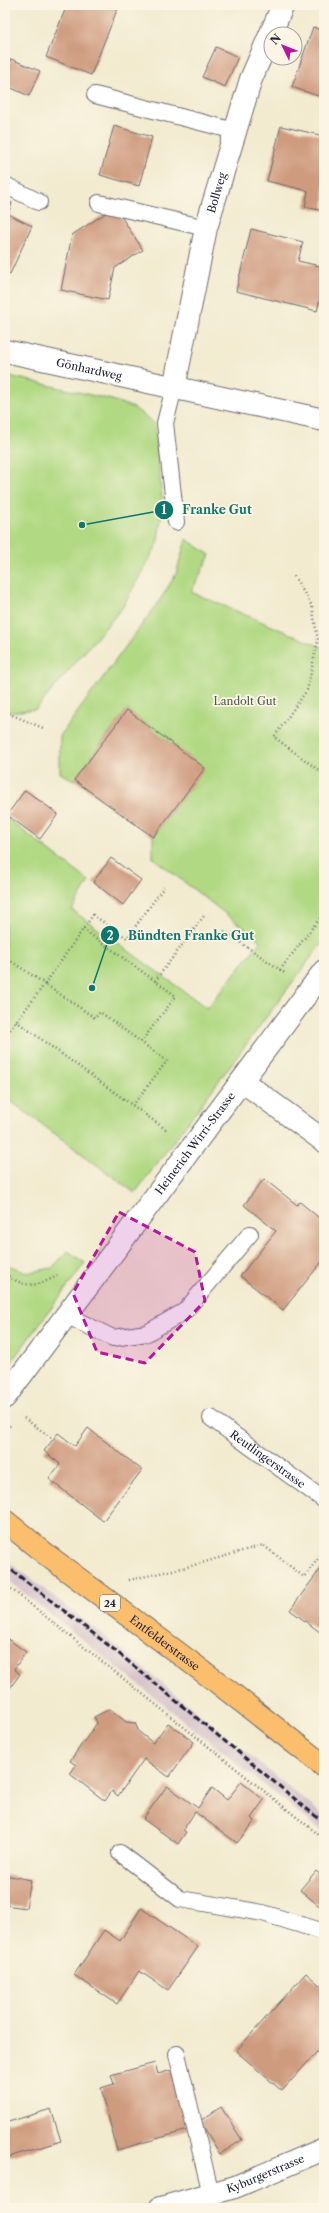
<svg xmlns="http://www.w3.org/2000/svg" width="329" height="2213" font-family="'Libre Caslon Text',serif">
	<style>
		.industrial { fill: #d2bdc7 }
		.green { fill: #b1d983; stroke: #6a7e5f }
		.building { fill: #cf9b7f }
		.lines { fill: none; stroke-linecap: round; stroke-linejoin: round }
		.service-casing { stroke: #6b686f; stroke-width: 18 }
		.minor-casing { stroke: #6b686f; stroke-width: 24 }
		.primary-casing { stroke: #6b686f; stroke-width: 24 }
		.path { stroke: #6b686f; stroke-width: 2.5; stroke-dasharray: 1 3; stroke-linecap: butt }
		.service { stroke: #fff; stroke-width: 16 }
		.minor { stroke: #fff; stroke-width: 22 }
		.primary { stroke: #fabe6d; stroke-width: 22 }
		.rail { stroke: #22223b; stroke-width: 3; stroke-dasharray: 6 3; stroke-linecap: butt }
		.marked { fill: #b5179e; fill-opacity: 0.2; stroke: #b5179e; stroke-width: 3; stroke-dasharray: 8 5; stroke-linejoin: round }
		.labels { text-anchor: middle; stroke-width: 3.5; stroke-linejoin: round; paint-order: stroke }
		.shield { fill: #fcf5e5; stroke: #63616e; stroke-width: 1 }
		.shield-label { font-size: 10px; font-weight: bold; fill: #22223b }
		.street-label { font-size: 11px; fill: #22223b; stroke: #fcf5e5 }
		.park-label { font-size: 11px; fill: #4d5951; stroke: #fcf5e5 }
		.leader { fill: none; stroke: #0f766e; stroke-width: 1.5 }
		.callout-dot { fill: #0f766e; stroke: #fcf5e5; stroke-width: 1.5 }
		.mark-label { font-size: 12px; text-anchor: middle; font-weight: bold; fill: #fff }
		.callout-label { font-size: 12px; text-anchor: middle; font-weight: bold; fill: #0f766e; stroke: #fcf5e5; stroke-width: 3.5; stroke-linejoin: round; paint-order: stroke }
	</style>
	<rect width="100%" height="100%" fill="#fcf5e5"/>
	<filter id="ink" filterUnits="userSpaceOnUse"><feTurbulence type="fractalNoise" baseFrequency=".025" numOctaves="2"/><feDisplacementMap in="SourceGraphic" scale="8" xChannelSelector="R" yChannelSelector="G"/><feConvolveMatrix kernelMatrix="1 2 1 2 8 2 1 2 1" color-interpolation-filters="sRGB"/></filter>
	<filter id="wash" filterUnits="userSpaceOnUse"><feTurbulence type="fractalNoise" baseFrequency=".012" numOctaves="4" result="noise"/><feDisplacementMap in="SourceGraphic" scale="16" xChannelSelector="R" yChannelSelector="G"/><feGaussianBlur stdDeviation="0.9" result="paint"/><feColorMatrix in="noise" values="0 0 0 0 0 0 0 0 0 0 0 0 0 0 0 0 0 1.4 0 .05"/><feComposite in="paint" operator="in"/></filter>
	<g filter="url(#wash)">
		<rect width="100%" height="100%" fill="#f2ebd0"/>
		<path class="industrial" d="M 5,1559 L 87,1622 L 324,1816 L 324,1833 L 5,1578 Z"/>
		<path class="green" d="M 5,375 L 112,400 L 134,408 L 154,423 L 163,506 L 157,545 L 122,608 L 36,709 L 5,713 Z
			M 186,539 L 210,555 L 191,592 L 324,648 L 324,940 L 135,1193 L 5,1097 L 5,817 L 89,881 L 72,910 L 207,1008 L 261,941 L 153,858 L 153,837 L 204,768 L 127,710 L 74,780 L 60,773 L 60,736 L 160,600 L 176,574 Z
			M 68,1251 L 85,1263 L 5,1370 L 5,1263 L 26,1273 L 52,1268 Z"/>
		<g id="blocks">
			<path class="building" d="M 67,5 L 119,5 L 91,75 L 46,57 Z
				M 313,27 L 324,31 L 324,98 L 292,87 Z
				M 216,47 L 238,57 L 225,87 L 202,77 Z
				M 11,59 L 40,71 L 29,96 L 5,85 L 5,73 Z
				M 114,126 L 152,137 L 139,186 L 100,175 Z
				M 281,126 L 324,136 L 324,211 L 305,207 L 308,191 L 267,181 Z
				M 5,200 L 12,203 L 8,214 L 32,226 L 10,274 L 5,271 Z
				M 115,207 L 143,250 L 115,268 L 108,300 L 61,290 L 72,235 Z
				M 251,229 L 303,242 L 298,261 L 324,267 L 324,282 L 317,311 L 236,291 Z
				M 127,710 L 205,768 L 153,837 L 74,780 Z
				M 25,790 L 58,814 L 40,839 L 7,815 Z
				M 111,858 L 141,880 L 123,905 L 93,882 Z
				M 264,1179 L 297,1205 L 300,1202 L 324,1222 L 324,1259 L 283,1310 L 240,1276 L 276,1231 L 244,1205 Z
				M 88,1428 L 142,1470 L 103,1521 L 49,1479 L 60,1464 L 44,1451 L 58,1433 L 75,1446 Z
				M 324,1564 L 324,1635 L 290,1610 Z
				M 5,1637 L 26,1652 L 14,1669 L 20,1674 L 8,1691 L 5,1689 Z
				M 110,1709 L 126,1722 L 135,1723 L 139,1732 L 153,1743 L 168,1723 L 194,1742 L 169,1777 L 144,1759 L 118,1796 L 112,1791 L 105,1801 L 70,1774 L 76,1765 L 70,1761 L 97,1723 L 94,1717 Z
				M 241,1782 L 264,1800 L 251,1818 L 255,1821 L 237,1843 L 195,1812 L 183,1830 L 186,1832 L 178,1844 L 143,1819 L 167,1786 L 198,1808 L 212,1788 L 227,1800 Z
				M 316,1871 L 324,1878 L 324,1910 L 300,1890 Z
				M 5,1875 L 31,1880 L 26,1908 L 5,1905 Z
				M 141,1908 L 198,1947 L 168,1990 L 139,1971 L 117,2004 L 74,1975 L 104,1930 L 120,1941 Z
				M 306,1973 L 324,1989 L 324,2044 L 282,2091 L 236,2051 Z
				M 155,2063 L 158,2074 L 172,2070 L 188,2130 L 117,2150 L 101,2088 L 114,2084 L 111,2075 Z
				M 221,2107 L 242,2140 L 220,2154 L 200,2121 Z
				M 51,2109 L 61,2141 L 5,2158 L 5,2123 Z"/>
		</g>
	</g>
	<g filter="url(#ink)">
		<use href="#blocks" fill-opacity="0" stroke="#6b686f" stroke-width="1"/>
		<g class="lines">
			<g class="service-casing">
				<g id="service">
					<path d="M 95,95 L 235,131"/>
					<path d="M 5,185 L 39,202"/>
					<path d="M 99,203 L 206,228"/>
					<path d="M 174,388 L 165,423 L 176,522"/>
					<path d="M 66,1315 L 113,1338 L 147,1333 L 185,1311 L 250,1234"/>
					<path id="s1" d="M 211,1418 L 324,1500"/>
					<path d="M 120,1853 L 180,1899 L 263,1913 L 324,1932"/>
					<path d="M 177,2054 L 211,2194"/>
				</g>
			</g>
			<g class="minor-casing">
				<g id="minor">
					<path id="s2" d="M 5,351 L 324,420"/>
					<path id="s3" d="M 174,388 L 206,228 L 251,79 L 283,5"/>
					<path d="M 242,1081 L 324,1141"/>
					<path id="s4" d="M 5,1397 L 324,971"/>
					<path id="s5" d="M 160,2208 L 235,2187 L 324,2149"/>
				</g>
			</g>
			<g class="primary-casing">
				<g id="primary">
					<path id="s6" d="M 5,1521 L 48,1556 L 217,1682 L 324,1766"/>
				</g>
			</g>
			<path class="path" d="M 294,576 L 312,606 L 318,640 L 307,690 L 274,737 L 324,774
				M 5,712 L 43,728
				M 83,929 L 176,996 L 141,1042
				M 224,931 L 286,974
				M 5,957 L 45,984 L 93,915 L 127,938 L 164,887
				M 280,970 L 324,913
				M 155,981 L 204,916
				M 16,1021 L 168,1131
				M 5,1036 L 45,984 L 95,1018 L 100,1012 L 167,1061 L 133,1105
				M 5,1274 C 27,1289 36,1287 59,1275
				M 24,1418 L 53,1439
				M 5,1433 L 10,1425
				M 129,1580 L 191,1566 L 263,1545 L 304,1577 L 324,1551
				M 5,1584 L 324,1839"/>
			<use href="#service" class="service"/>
			<use href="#minor" class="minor"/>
			<use href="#primary" class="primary"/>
			<path class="rail" d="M 5,1565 L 112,1648 L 324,1823"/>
		</g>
	</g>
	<path class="marked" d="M 119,1212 L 195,1252 L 205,1301 L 145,1363 L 97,1352 L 73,1293 Z"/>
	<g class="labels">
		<rect class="shield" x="100" y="1595" width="20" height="16" rx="3"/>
		<g class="shield-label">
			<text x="110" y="1607">24</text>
		</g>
		<g class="street-label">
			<text dy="4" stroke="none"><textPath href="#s3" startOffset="200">Bollweg</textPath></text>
			<text dy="4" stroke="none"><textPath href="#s2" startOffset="86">Gönhardweg</textPath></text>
			<text dy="4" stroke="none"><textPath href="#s4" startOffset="317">Heinerich Wirri-Strasse</textPath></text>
			<text dy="4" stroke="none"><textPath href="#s1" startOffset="70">Reutlingerstrasse</textPath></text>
			<text dy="4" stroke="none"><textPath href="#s6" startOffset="201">Entfelderstrasse</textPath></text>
			<text dy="4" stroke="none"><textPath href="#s5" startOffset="111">Kyburgerstrasse</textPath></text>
		</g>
		<g class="park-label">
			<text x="245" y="705">Landolt Gut</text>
		</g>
	</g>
	<path class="leader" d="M82 525L164 510M92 988L110 935"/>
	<g class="callout-dot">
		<circle cx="82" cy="525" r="4"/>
		<circle cx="92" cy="988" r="4"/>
		<circle cx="164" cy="510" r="10"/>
		<circle cx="110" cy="935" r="10"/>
	</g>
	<g class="mark-label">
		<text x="164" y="514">1</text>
		<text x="110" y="940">2</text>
	</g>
	<g class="callout-label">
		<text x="217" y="514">Franke Gut</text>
		<text x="191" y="940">Bündten Franke Gut</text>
	</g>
	<rect width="329" height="2213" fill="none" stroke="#fcf5e5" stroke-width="20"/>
	<g transform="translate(283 46) rotate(313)"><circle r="19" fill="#fcf5e5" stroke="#a5a1a1"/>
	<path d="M0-3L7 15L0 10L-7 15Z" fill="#b5179e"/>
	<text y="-6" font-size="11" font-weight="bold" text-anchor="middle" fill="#22223b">N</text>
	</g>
</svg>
